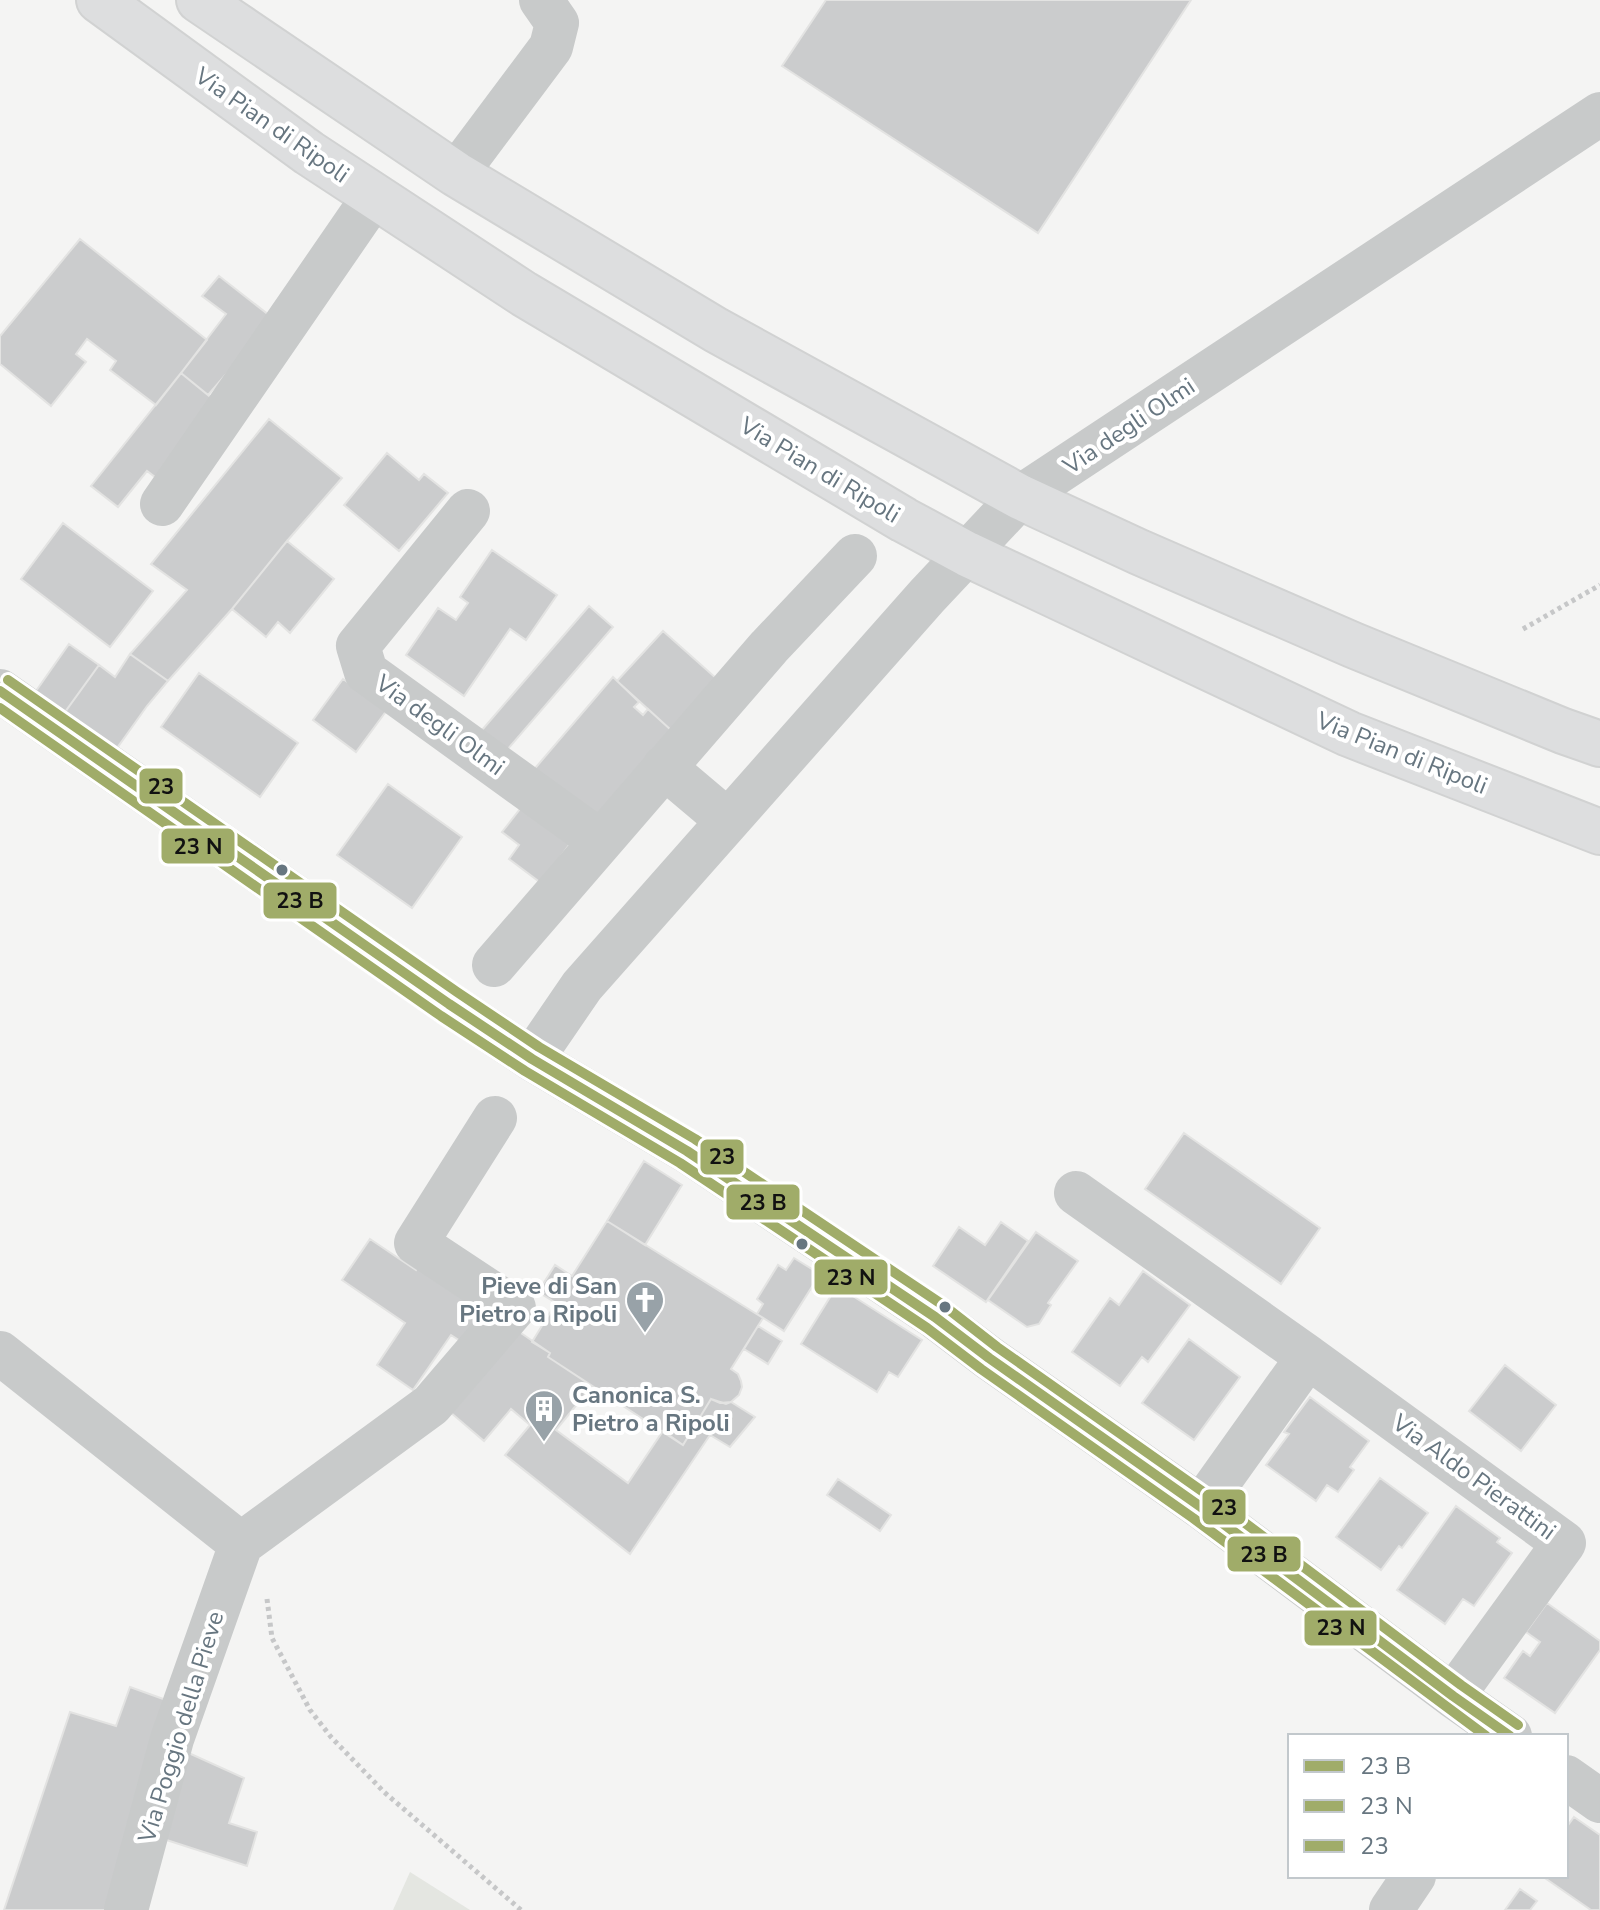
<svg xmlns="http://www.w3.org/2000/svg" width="1600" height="1910" font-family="'Nunito Sans',sans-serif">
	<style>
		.green { fill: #e4e6e1 }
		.building { fill: #cbcccd; stroke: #e3e3e2; stroke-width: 2 }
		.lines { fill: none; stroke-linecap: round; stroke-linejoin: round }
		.major-casing { stroke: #d1d2d2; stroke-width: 48 }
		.path { stroke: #c6c7c8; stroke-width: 5; stroke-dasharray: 4 4; stroke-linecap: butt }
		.minor { stroke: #c8caca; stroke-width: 44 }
		.major { stroke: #dddedf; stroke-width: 44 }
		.bus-1-casing { stroke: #fff; stroke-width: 16 }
		.bus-2-casing { stroke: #fff; stroke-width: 16 }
		.bus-3-casing { stroke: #fff; stroke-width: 16 }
		.bus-1 { stroke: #a0ac69; stroke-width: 10 }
		.bus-2 { stroke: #a0ac69; stroke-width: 10 }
		.bus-3 { stroke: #a0ac69; stroke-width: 10 }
		.bus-dot { fill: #677680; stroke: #fff; stroke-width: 3 }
		.labels { text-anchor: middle; stroke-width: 8; stroke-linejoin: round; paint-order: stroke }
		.street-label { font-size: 24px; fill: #677680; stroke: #fff }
		.poi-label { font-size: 24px; font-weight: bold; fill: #677680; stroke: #fff; text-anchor: end }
		.line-badge { stroke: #fff; stroke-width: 3 }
		.pale-badge-label { font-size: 22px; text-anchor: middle; font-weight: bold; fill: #111 }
	</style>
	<rect width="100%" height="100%" fill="#f4f4f3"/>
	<path class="green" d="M 410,1872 L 470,1910 L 393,1910 Z"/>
	<path class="building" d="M 826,0 L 1191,0 L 1038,233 L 782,66 Z
		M 80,239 L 207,340 L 156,405 L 110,370 L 116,361 L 87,339 L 76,354 L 86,362 L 51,406 L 0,364 L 0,336 Z
		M 219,276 L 274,319 L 208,395 L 181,373 L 226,314 L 202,296 Z
		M 181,373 L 219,404 L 159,480 L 147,471 L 118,507 L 91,486 Z
		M 269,419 L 342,478 L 287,541 L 232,609 L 168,681 L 130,654 L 187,590 L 151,564 Z
		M 387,453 L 419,480 L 424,474 L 448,493 L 399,551 L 344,505 Z
		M 63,523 L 153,591 L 110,647 L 21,579 Z
		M 287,541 L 334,579 L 290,633 L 278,622 L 266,637 L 232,609 Z
		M 492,550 L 557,595 L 526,640 L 510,629 L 464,696 L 406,655 L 438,608 L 456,620 L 468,603 L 460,597 Z
		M 589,606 L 613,627 L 500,758 L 476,737 Z
		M 663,631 L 717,679 L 671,730 L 617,681 Z
		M 69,644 L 99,665 L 65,712 L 36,691 Z
		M 130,654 L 168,681 L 147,706 L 117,748 L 65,712 L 99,665 L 115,677 Z
		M 199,673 L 298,743 L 260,797 L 161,727 Z
		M 613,677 L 639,702 L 634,707 L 643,715 L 648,709 L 671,730 L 590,825 L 531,773 Z
		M 343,679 L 365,694 L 390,706 L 356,752 L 313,720 Z
		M 388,784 L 462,837 L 412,908 L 337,855 Z
		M 524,804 L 572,841 L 541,883 L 509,859 L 519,845 L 502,832 Z
		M 1184,1133 L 1320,1228 L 1281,1284 L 1145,1189 Z
		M 644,1161 L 682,1185 L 645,1245 L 607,1221 Z
		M 607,1221 L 763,1318 L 731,1369 L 738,1374 L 741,1381 L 742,1387 L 739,1395 L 731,1402 L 726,1404 L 711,1399 L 683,1445 L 548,1357 L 550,1353 L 532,1342 L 556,1303 L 538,1292 L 555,1265 L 572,1276 Z
		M 1001,1222 L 1028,1241 L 986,1302 L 933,1266 L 959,1227 L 985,1245 Z
		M 1036,1232 L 1078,1261 L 1048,1303 L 1051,1305 L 1039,1324 L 1027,1327 L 988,1300 Z
		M 370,1239 L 416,1270 L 418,1266 L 487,1313 L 465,1344 L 451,1335 L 413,1390 L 377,1365 L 405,1323 L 342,1280 Z
		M 794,1258 L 820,1274 L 784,1331 L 757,1314 L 763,1304 L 757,1299 L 778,1265 L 786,1270 Z
		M 1143,1271 L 1190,1305 L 1148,1362 L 1142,1357 L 1120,1386 L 1072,1352 L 1110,1298 L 1119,1305 Z
		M 837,1286 L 922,1340 L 898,1377 L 889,1372 L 877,1392 L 801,1344 Z
		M 758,1326 L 782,1341 L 768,1364 L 744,1349 Z
		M 518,1331 L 550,1353 L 548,1357 L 592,1386 L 556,1430 L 628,1483 L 663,1431 L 683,1445 L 711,1399 L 720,1403 L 731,1402 L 755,1417 L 730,1447 L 710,1435 L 630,1554 L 505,1455 L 530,1425 L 511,1409 L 484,1441 L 450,1412 Z
		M 1189,1339 L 1240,1377 L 1194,1440 L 1142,1403 Z
		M 1505,1365 L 1556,1405 L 1521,1451 L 1469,1411 Z
		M 1310,1397 L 1369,1441 L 1350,1467 L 1354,1470 L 1338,1492 L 1327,1485 L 1316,1501 L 1266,1465 L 1289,1434 L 1284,1432 Z
		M 1380,1478 L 1428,1513 L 1402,1548 L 1399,1546 L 1381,1570 L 1336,1537 Z
		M 838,1479 L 891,1515 L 880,1531 L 827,1495 Z
		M 1456,1506 L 1500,1538 L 1497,1542 L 1512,1553 L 1474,1606 L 1463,1599 L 1445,1624 L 1397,1590 Z
		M 1547,1603 L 1600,1641 L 1600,1650 L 1555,1713 L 1504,1678 L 1523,1651 L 1530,1656 L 1540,1642 L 1526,1632 Z
		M 130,1687 L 177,1704 L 121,1910 L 4,1910 L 70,1712 L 116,1726 Z
		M 171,1745 L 244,1778 L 229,1823 L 257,1832 L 247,1866 L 148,1834 Z
		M 1574,1817 L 1600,1835 L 1600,1910 L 1591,1910 L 1542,1876 L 1566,1876 L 1566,1828 Z
		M 1520,1889 L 1537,1901 L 1530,1910 L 1505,1910 Z"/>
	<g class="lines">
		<g class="major-casing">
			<path id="major" d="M 99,0 L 309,153 L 524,294 L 904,520 L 967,554 L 1349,734 L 1600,832
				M 199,0 L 456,174 L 716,330 L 1020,497 L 1139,552 L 1353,645 L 1563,731 L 1600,744"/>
		</g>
		<path class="path" d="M 1523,629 L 1600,585
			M 267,1599 L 272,1638 L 310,1710 L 331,1737 L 384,1792 L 521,1910"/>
		<path class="minor" d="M 456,174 L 551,47 L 557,23 L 541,0
			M 162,504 L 374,196
			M 468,511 L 358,646 L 366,672 L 600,841
			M 0,691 L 449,1004 L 532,1059 L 687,1151 L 935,1317 L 989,1358 L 1201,1507 L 1453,1696 L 1510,1736
			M 664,767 L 728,821
			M 494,965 L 769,647 L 855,556
			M 532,1059 L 582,986 L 927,596 L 1020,497 L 1600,114
			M 1076,1193 L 1308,1357
			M 0,1353 L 241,1544
			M 1201,1507 L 1308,1357 L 1564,1543 L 1453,1696
			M 1566,1777 L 1600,1801
			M 126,1910 L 172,1739 L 241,1544 L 431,1405 L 514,1308 L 416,1243 L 495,1118
			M 1391,1910 L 1414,1876"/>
		<use href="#major" class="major"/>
		<g class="bus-1-casing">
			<path id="bus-1" d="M 0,691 L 449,1004 L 532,1059 L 687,1151 L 935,1317 L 989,1358 L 1201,1507 L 1453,1696 L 1510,1736"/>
		</g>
		<g class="bus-2-casing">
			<path id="bus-2" d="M 0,708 L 441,1016 L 525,1071 L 680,1163 L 927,1328 L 981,1369 L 1193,1518 L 1486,1736"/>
		</g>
		<g class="bus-3-casing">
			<path id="bus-3" d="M 8,680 L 457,992 L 539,1047 L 695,1139 L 943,1305 L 997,1347 L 1209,1496 L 1461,1685 L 1518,1725"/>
		</g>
		<use href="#bus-1" class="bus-1"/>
		<use href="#bus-2" class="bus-2"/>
		<use href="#bus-3" class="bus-3"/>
	</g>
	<defs>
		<g id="church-pin" transform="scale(2)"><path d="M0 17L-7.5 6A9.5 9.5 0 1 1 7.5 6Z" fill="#98a2a8" stroke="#fff"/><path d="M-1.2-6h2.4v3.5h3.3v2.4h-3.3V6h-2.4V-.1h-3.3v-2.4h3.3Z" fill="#fff"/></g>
		<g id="building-pin" transform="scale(2)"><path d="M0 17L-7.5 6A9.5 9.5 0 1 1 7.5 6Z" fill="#98a2a8" stroke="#fff"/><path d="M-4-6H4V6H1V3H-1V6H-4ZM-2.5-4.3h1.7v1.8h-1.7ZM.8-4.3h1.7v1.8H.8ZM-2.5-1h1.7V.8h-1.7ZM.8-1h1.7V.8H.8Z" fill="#fff"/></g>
	</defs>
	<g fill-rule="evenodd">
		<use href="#church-pin" x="645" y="1300"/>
		<use href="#building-pin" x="544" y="1409"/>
	</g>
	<g class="bus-dot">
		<circle cx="282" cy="870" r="7"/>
		<circle cx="802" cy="1244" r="7"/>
		<circle cx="945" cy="1307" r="7"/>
	</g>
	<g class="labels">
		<g class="street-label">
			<text transform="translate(272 125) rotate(35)" y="8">Via Pian di Ripoli</text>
			<text transform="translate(1129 426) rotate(-34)" y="8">Via degli Olmi</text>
			<text transform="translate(820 470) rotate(31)" y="8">Via Pian di Ripoli</text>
			<text transform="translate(440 725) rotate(36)" y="8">Via degli Olmi</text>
			<text transform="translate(1402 753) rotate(22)" y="8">Via Pian di Ripoli</text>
			<text transform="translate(1474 1477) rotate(36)" y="8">Via Aldo Pierattini</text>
			<text transform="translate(181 1727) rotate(-73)" y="8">Via Poggio della Pieve</text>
		</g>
		<g class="poi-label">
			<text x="617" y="1294">Pieve di San<tspan x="617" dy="28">Pietro a Ripoli</tspan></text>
			<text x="572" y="1403" text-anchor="start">Canonica S.<tspan x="572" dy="28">Pietro a Ripoli</tspan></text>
		</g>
	</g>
	<g class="line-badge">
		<rect x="138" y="767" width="46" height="38" rx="8" fill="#a0ac69"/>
		<rect x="160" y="827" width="76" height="38" rx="8" fill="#a0ac69"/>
		<rect x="262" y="881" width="76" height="39" rx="8" fill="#a0ac69"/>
		<rect x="699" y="1138" width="46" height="38" rx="8" fill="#a0ac69"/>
		<rect x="725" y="1183" width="76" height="38" rx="8" fill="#a0ac69"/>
		<rect x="813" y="1258" width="76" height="38" rx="8" fill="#a0ac69"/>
		<rect x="1201" y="1488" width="46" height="38" rx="8" fill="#a0ac69"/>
		<rect x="1226" y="1535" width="76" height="38" rx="8" fill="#a0ac69"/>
		<rect x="1303" y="1609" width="75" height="38" rx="8" fill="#a0ac69"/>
	</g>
	<g class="pale-badge-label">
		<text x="161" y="794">23</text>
		<text x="198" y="854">23 N</text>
		<text x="300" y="908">23 B</text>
		<text x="722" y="1164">23</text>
		<text x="763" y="1210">23 B</text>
		<text x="851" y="1285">23 N</text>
		<text x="1224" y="1515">23</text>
		<text x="1264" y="1562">23 B</text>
		<text x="1341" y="1635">23 N</text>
	</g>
	<rect x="1288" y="1734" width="280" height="144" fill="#ffffff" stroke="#c2c8cc" stroke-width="2"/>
	<rect x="1304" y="1760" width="40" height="12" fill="#a0ac69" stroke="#c2c8cc" stroke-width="2"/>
	<text x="1360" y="1774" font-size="24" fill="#677680">23 B</text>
	<rect x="1304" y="1800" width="40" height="12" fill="#a0ac69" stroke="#c2c8cc" stroke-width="2"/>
	<text x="1360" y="1814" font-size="24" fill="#677680">23 N</text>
	<rect x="1304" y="1840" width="40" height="12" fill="#a0ac69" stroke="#c2c8cc" stroke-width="2"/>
	<text x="1360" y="1854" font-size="24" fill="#677680">23</text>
</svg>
